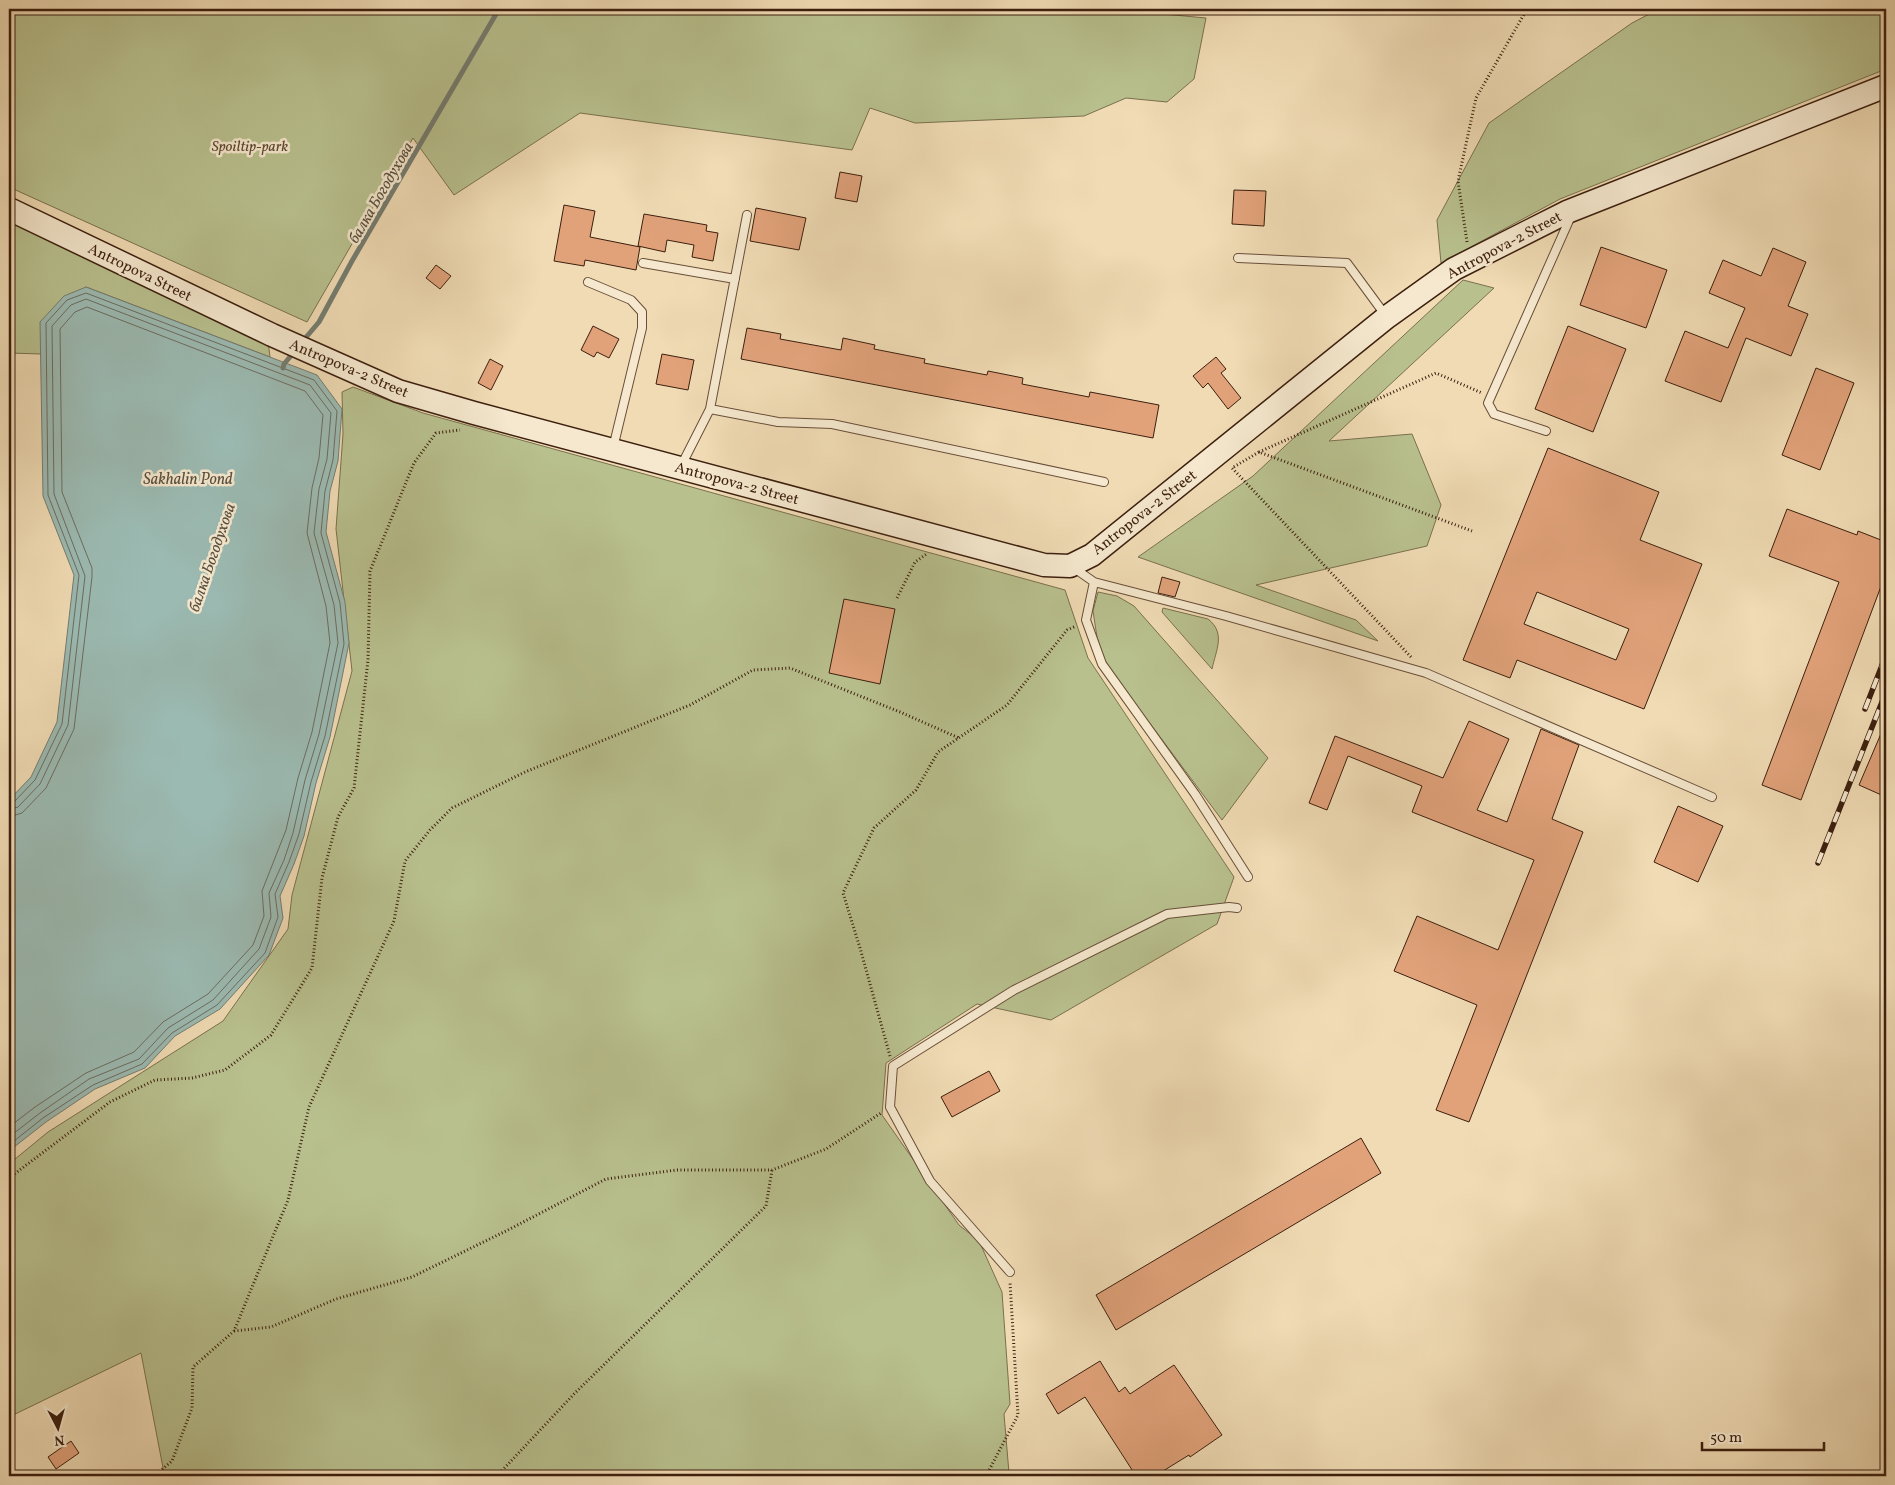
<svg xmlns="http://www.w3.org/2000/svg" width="1895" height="1485" font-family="Vollkorn,serif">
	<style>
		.green { fill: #b8c08e; stroke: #7a704e }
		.water { fill: #9bbab2; stroke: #757c70 }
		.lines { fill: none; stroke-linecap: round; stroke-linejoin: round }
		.shore { stroke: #6c6c60; stroke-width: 1 }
		.stream { stroke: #757c70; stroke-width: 5 }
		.building { fill: #e1a27a; stroke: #3c1f0e; fill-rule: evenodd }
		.lane-casing { stroke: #694e38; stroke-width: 10 }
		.secondary-casing { stroke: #3c1f0e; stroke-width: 25 }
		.path { stroke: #3c1f0e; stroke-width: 3; stroke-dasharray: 1 2.5; stroke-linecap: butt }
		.lane { stroke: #f5e8ce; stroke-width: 8 }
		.secondary { stroke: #f5e8ce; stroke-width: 22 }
		.rail-casing { stroke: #3c1f0e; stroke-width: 5.5 }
		.rail { stroke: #f5e8ce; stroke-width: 4; stroke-dasharray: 11; stroke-linecap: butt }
		.labels { text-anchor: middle; stroke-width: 5; stroke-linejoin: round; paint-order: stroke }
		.park-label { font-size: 15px; font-style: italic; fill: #5b472e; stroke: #f5e8ce }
		.street-label { font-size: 15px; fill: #3c1f0e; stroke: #f5e8ce }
		.water-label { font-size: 16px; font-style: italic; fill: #584e3f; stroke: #f5e8ce }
	</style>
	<rect width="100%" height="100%" fill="#f0dbb4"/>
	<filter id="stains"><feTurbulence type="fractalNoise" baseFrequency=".004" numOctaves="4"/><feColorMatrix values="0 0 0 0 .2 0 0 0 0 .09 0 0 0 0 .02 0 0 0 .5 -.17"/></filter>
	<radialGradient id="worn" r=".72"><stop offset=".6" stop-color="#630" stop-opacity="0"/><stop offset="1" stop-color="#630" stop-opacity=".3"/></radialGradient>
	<path class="green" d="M 9,9 L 1110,9 L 1206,18 L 1194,79 L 1167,102 L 1126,98 L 1084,116 L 915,123 L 870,108 L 852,150 L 580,113 L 454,195 L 413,138 L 307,322 L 9,187 Z
		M 1659,9 L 1886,9 L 1886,69 L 1560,199 L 1441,263 L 1437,220 L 1489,123 L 1632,23 Z
		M 9,219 L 268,341 L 270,357 L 86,287 L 41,322 L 41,354 L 9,353 Z
		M 1463,280 L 1494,288 L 1329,441 L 1412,434 L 1441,505 L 1427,546 L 1256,585 L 1356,620 L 1378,641 L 1138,557 L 1253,476 Z
		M 353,387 L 423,413 L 1065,590 L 1088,658 L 1234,877 L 1217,924 L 1051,1020 L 977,1004 L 886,1063 L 882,1115 L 959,1225 L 979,1241 L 1002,1292 L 1010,1404 L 1004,1414 L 1009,1473 L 1013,1476 L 161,1476 L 164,1473 L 141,1353 L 9,1417 L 9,1164 L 48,1132 L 223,1021 L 288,929 L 292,895 L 352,671 L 336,529 L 343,434 L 342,392 Z
		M 1098,592 L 1117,596 L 1134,606 L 1268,758 L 1222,820 L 1104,662 L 1097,637 L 1093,611 Z
		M 1163,608 L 1208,619 C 1226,633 1216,650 1212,669 L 1162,612 Z"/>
	<path class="water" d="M 86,287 L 317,375 L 342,409 L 338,461 L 330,491 L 326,532 L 345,602 L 349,643 L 330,737 L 316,783 L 304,836 L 294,864 L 280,896 L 283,918 L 269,955 L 220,1009 L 175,1036 L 145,1068 L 95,1089 L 46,1122 L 9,1151 L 9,800 L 31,777 L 57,722 L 74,575 L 43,496 L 40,322 L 64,296 Z"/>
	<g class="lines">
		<path class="shore" d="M 9,803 L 14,802 L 35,780 L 62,724 L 79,575 L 48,495 L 46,323 L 67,300 L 86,293 L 314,380 L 337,411 L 333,460 L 325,491 L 321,533 L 340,603 L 344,644 L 325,736 L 311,782 L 299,834 L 289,862 L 275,894 L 278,917 L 265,953 L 217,1005 L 172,1033 L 142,1064 L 93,1085 L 43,1118 L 9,1145
			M 9,810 L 18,807 L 40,784 L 68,725 L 85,576 L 54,494 L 52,326 L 71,305 L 86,299 L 310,385 L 331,413 L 327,459 L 319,489 L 314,533 L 334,605 L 338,643 L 319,734 L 305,780 L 293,833 L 284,860 L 269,893 L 271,917 L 259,949 L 213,1000 L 168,1028 L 139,1059 L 89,1079 L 40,1113 L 9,1137
			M 9,817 L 22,813 L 46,788 L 74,729 L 92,577 L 92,568 L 62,492 L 60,329 L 75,312 L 87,307 L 305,391 L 323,415 L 319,458 L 312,488 L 307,533 L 326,606 L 330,643 L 312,732 L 298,778 L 286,830 L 262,891 L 264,916 L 253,945 L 208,994 L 163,1022 L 134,1052 L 86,1073 L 35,1107 L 9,1127"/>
		<path class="stream" d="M 302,342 L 319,322 L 352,261 L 499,9
			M 283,368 L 284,364 L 295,351"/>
	</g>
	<path class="building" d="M 840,172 L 862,176 L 857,202 L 835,198 Z
		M 1234,190 L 1266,191 L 1264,226 L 1232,224 Z
		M 564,205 L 595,211 L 590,237 L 640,247 L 636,270 L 585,260 L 584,266 L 554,261 Z
		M 756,208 L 806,218 L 799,250 L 750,241 Z
		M 644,214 L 707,225 L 706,231 L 718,233 L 713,261 L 692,257 L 694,245 L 667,240 L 665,252 L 638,246 Z
		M 1601,247 L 1667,270 L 1646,328 L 1580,305 Z
		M 1773,248 L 1806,262 L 1788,306 L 1808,314 L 1791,356 L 1746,338 L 1721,402 L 1665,381 L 1685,331 L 1728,348 L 1745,308 L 1709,293 L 1723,260 L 1761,276 Z
		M 436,265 L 451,276 L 440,289 L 426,278 Z
		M 593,326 L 619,339 L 609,358 L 597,352 L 594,357 L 581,350 Z
		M 1568,326 L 1626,349 L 1593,432 L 1535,409 Z
		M 747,328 L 781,334 L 780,339 L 841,350 L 843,338 L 875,345 L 874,349 L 925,359 L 924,363 L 987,375 L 988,371 L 1023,378 L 1022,384 L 1089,397 L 1090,392 L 1159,405 L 1153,438 L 741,359 Z
		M 662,354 L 694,360 L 688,390 L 656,384 Z
		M 1216,357 L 1226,369 L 1221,373 L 1241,398 L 1228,409 L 1208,383 L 1203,388 L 1193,376 Z
		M 490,359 L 503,366 L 491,390 L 478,383 Z
		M 1816,368 L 1854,383 L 1820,470 L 1782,455 Z
		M 1548,448 L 1659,492 L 1640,540 L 1702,564 L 1644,709 L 1517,660 L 1510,678 L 1463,660 ZM 1537,592 L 1629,629 L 1616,660 L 1524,624 Z
		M 1787,509 L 1857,535 L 1858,531 L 1886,542 L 1886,573 L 1801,800 L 1762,785 L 1839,582 L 1769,556 Z
		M 1162,577 L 1180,582 L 1175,597 L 1158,593 Z
		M 844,599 L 895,609 L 880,684 L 829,673 Z
		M 1469,721 L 1509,739 L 1477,810 L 1507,822 L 1541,729 L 1579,745 L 1552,819 L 1583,832 L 1469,1122 L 1436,1110 L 1477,1005 L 1394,971 L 1417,916 L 1498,950 L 1534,860 L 1412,812 L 1422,786 L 1348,756 L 1327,810 L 1309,803 L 1335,736 L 1443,778 Z
		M 1886,722 L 1886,797 L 1859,785 Z
		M 1678,806 L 1723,826 L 1698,882 L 1654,862 Z
		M 989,1071 L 1000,1091 L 952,1117 L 941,1097 Z
		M 1361,1138 L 1381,1173 L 1116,1330 L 1096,1295 Z
		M 1100,1361 L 1119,1392 L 1125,1387 L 1130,1394 L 1174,1365 L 1222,1435 L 1190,1457 L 1189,1455 L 1155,1476 L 1136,1476 L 1085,1397 L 1058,1414 L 1046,1394 Z
		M 71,1441 L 79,1453 L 56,1469 L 48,1457 Z"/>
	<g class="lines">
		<g class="lane-casing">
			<path id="lane" d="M 1238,258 L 1347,263 L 1386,316
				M 643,263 L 735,279
				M 588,282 L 631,300 L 642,312 L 642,328 L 613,448
				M 710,409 L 778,422 L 832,424 L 1104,482
				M 1546,431 L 1494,414 L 1488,403 L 1571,216
				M 681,466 L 710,409 L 747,215
				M 1074,568 L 1094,582 L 1226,616 L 1426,673 L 1712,797
				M 1094,582 L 1086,620 L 1102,664 L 1195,794 L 1248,877
				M 1010,1272 L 930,1181 L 890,1107 L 893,1066 L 1014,990 L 1167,914 L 1229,907 L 1237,908"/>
		</g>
		<g class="secondary-casing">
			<path id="secondary" d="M 9,209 L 272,335 L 398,391 L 474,413 L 1044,565 L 1070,566 L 1092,555 L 1387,317 L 1454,269 L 1567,212 L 1886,86"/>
		</g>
		<path class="path" d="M 1467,242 L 1458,181 L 1476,98 L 1527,9
			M 1259,452 L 1436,373 L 1482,393
			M 897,598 L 915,562 L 928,553
			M 1411,657 L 1232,468 L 1259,452 L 1472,531
			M 890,1056 L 860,948 L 843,893 L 874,828 L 916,790 L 938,752 L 1007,705 L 1067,630 L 1076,626
			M 9,1178 L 110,1102 L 155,1080 L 192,1078 L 225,1070 L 271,1035 L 312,968 L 322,878 L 338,817 L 354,788 L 368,660 L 370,571 L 414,463 L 436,433 L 460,430
			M 234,1331 L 271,1327 L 336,1299 L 412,1277 L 506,1231 L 606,1179 L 677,1170 L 772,1170 L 826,1149 L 881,1113
			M 154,1476 L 172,1461 L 192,1408 L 193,1367 L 234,1331 L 288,1200 L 309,1107 L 394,921 L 405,861 L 430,830 L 452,808 L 525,772 L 690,705 L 753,670 L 790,668 L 900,712 L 959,738
			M 497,1476 L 574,1394 L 766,1206 L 772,1170
			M 986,1476 L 1018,1415 L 1010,1282"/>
		<use href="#lane" class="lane"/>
		<use href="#secondary" class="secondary"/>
		<g class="rail-casing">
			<path id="rail" d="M 1865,709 L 1886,655
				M 1818,863 L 1886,692"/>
		</g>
		<use href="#rail" class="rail"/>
	</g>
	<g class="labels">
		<g class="park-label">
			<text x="250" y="151">Spoiltip-park</text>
		</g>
		<g class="street-label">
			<text transform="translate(1504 245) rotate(-28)" y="5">Antropova-2 Street</text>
			<text transform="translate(140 272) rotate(26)" y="5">Antropova Street</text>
			<text transform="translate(349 368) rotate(23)" y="5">Antropova-2 Street</text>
			<text transform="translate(737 483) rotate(15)" y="5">Antropova-2 Street</text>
			<text transform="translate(1144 512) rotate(-38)" y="5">Antropova-2 Street</text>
		</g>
		<g class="water-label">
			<text transform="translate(380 192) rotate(-60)" y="6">балка Богодухова</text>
			<text x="188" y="484">Sakhalin Pond</text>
			<text transform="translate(211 557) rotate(-71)" y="6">балка Богодухова</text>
		</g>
	</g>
	<rect width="1895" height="1485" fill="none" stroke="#f0dbb4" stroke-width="30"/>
	<rect x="10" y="10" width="1875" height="1465" fill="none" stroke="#3c1f0e" stroke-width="2.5"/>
	<rect x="15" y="15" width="1865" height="1455" fill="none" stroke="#3c1f0e"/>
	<g transform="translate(58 1428) rotate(174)" stroke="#f5e8ce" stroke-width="4" paint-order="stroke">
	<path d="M0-4L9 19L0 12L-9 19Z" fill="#3c1f0e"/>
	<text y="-8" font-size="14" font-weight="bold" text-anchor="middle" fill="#3c1f0e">N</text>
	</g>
	<path d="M1702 1442v8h122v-8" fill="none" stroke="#3c1f0e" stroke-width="2.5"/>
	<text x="1710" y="1442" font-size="15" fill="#3c1f0e" stroke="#f5e8ce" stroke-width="4" paint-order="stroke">50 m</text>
	<rect width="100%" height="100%" filter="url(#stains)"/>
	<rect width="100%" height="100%" fill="url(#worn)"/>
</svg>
